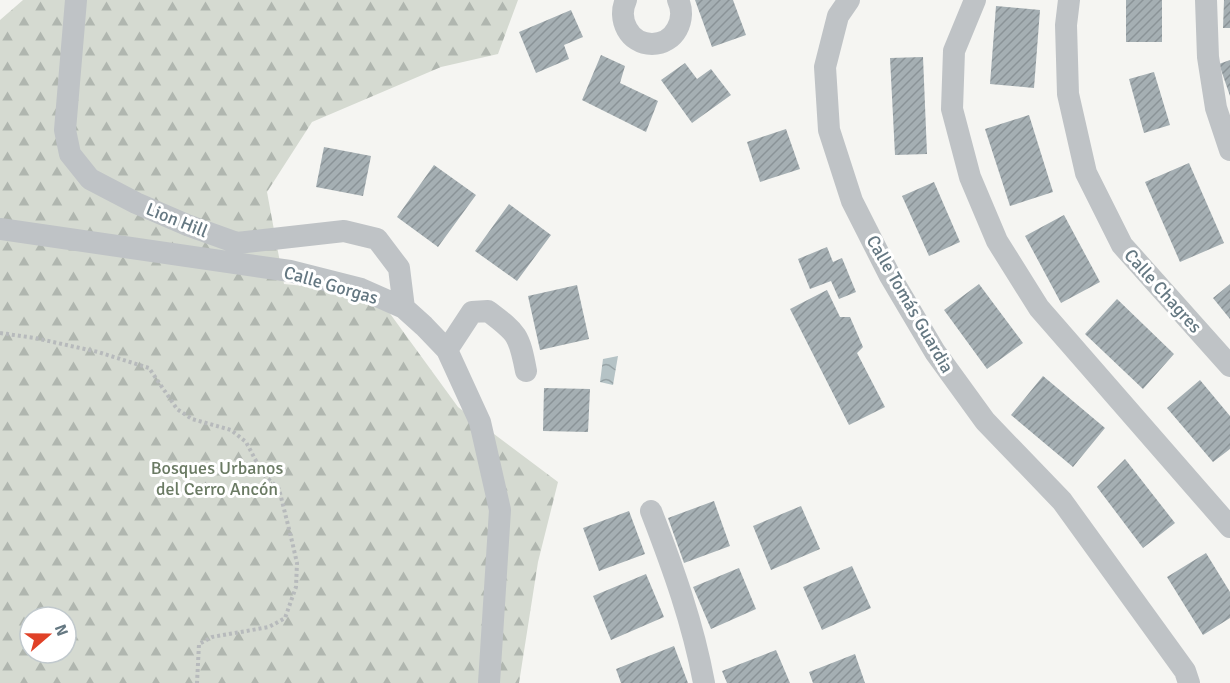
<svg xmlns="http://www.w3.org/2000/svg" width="1230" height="683" font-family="Signika,sans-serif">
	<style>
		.forest { fill: url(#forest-firs); fill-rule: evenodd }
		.water { fill: url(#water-waves) }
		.building { fill: url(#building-hatch) }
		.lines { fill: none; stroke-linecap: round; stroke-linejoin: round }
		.path { stroke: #b7babc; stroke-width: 4; stroke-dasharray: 3 3; stroke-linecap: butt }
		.minor { stroke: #bfc3c6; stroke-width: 22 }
		.labels { text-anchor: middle; stroke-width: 6; stroke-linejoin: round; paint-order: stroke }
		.street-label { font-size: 18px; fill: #657882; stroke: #fff }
		.park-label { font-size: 18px; fill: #6a7a63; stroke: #fff }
	</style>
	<defs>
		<pattern id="forest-firs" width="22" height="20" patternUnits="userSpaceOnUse" patternTransform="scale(1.5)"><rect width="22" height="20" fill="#d5dad1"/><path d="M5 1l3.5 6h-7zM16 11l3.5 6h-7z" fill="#b0b6af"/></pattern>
		<pattern id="water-waves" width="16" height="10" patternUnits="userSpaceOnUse" patternTransform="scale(1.5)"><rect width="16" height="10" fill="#b5c3c6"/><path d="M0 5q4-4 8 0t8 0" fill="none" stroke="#97a3a6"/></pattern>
		<pattern id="building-hatch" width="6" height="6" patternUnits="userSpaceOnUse" patternTransform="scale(1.5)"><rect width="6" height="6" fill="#a5afb3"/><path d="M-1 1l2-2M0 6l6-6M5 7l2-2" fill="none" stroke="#8a9397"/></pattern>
	</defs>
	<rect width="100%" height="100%" fill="#f5f5f2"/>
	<path class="forest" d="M 23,0 L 518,0 L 498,54 L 441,67 L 312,122 L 267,192 L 284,284 L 375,293 L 458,407 L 558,482 L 538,562 L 519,683 L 0,683 L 0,20 ZM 30,617 L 66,617 L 66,653 L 30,653 Z"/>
	<path class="water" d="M 618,356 L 613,385 L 600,382 L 603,359 Z"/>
	<path class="building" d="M 695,0 L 733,0 L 746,35 L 712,47 Z
		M 1126,0 L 1162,0 L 1162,42 L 1126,42 Z
		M 1224,0 L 1230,0 L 1230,28 L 1223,28 Z
		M 996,6 L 1040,10 L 1034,88 L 990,84 Z
		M 571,10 L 583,37 L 564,45 L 569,59 L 536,73 L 519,32 Z
		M 601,55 L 625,66 L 620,83 L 658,101 L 646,132 L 582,100 Z
		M 923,57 L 927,154 L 895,155 L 890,58 Z
		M 1230,60 L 1230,96 L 1219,64 Z
		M 685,63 L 697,79 L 711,69 L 731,95 L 692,123 L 661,80 Z
		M 1154,72 L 1170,125 L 1144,133 L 1129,79 Z
		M 1029,115 L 1053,192 L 1010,206 L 985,129 Z
		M 786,129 L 800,169 L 760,182 L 747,142 Z
		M 324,147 L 371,156 L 363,196 L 316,187 Z
		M 1189,163 L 1224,243 L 1180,262 L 1145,182 Z
		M 434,165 L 476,195 L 438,247 L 397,217 Z
		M 934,182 L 960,242 L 929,256 L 902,196 Z
		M 509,204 L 551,235 L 517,281 L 475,251 Z
		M 1064,215 L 1100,282 L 1061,303 L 1025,236 Z
		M 827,247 L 833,262 L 842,258 L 856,292 L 839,299 L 831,281 L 810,289 L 798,259 Z
		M 979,284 L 1023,343 L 987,369 L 944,310 Z
		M 1230,284 L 1230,319 L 1213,298 Z
		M 577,285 L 589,339 L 540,350 L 528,296 Z
		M 827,290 L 840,317 L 850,317 L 863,347 L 857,353 L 885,407 L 849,425 L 790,309 Z
		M 1117,299 L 1174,354 L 1143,389 L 1085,334 Z
		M 1043,376 L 1105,428 L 1073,467 L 1011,415 Z
		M 1200,380 L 1230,416 L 1230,449 L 1213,462 L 1167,408 Z
		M 544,388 L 590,389 L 588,432 L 543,431 Z
		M 1125,459 L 1175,523 L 1143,548 L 1097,487 Z
		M 714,501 L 730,546 L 684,563 L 668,518 Z
		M 801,506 L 820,549 L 771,570 L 753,526 Z
		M 629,511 L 645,554 L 599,571 L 583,528 Z
		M 1206,553 L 1230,592 L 1230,618 L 1203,635 L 1167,577 Z
		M 852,566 L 871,608 L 822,630 L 803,587 Z
		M 739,568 L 756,609 L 711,629 L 693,587 Z
		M 646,574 L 664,617 L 611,640 L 593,596 Z
		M 674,646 L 688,683 L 621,683 L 616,669 Z
		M 776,650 L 790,683 L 727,683 L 722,671 Z
		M 855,654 L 865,683 L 813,683 L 809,672 Z"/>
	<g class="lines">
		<path class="path" d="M 0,333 L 35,338 L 98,352 L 149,368 L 177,409 L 192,419 L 231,430 L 246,442 L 263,474 L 279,489 L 291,537 L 297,563 L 296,587 L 285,618 L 269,627 L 212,637 L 199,644 L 197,683"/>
		<path class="minor" d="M 76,0 L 65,130 L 70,154 L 90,179 L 136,203 L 187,225 L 237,243 L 344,231 L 377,239 L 399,268 L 404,308
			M 626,0 C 617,19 629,44 652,44 C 675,44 687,19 678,0
			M 849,0 L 838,16 L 825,67 L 829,130 L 852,201 L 890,276 L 935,352 L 985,421 L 1062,501 L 1185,671 L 1189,683
			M 975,0 L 954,51 L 952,109 L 970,177 L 997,241 L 1039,308 L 1230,527
			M 1069,0 L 1066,25 L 1068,94 L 1086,173 L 1122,245 L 1230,366
			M 1206,0 L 1208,57 L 1216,108 L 1230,150
			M 0,229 L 290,271 L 361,289 L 404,308 L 424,326 L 447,350 L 480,422 L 500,510 L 489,683
			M 447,350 L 472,312 L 488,311 C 517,333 519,334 526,371
			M 651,511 C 673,568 693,623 704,683"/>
	</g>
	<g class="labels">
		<g class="street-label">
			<text transform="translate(177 220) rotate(22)" y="6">Lion Hill</text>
			<text transform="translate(331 285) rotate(16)" y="6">Calle Gorgas</text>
			<text transform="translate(1163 291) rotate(48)" y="6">Calle Chagres</text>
			<text transform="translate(910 304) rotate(60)" y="6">Calle Tomás Guardia</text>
		</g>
		<g class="park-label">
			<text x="217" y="474">Bosques Urbanos<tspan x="217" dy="21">del Cerro Ancón</tspan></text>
		</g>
	</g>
	<g transform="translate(48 635) rotate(70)"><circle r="28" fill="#ffffff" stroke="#c1c9cd" stroke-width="1.5"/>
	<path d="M0-4.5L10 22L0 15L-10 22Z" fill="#e04127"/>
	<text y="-9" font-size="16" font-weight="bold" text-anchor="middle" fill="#657882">N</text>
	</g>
</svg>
